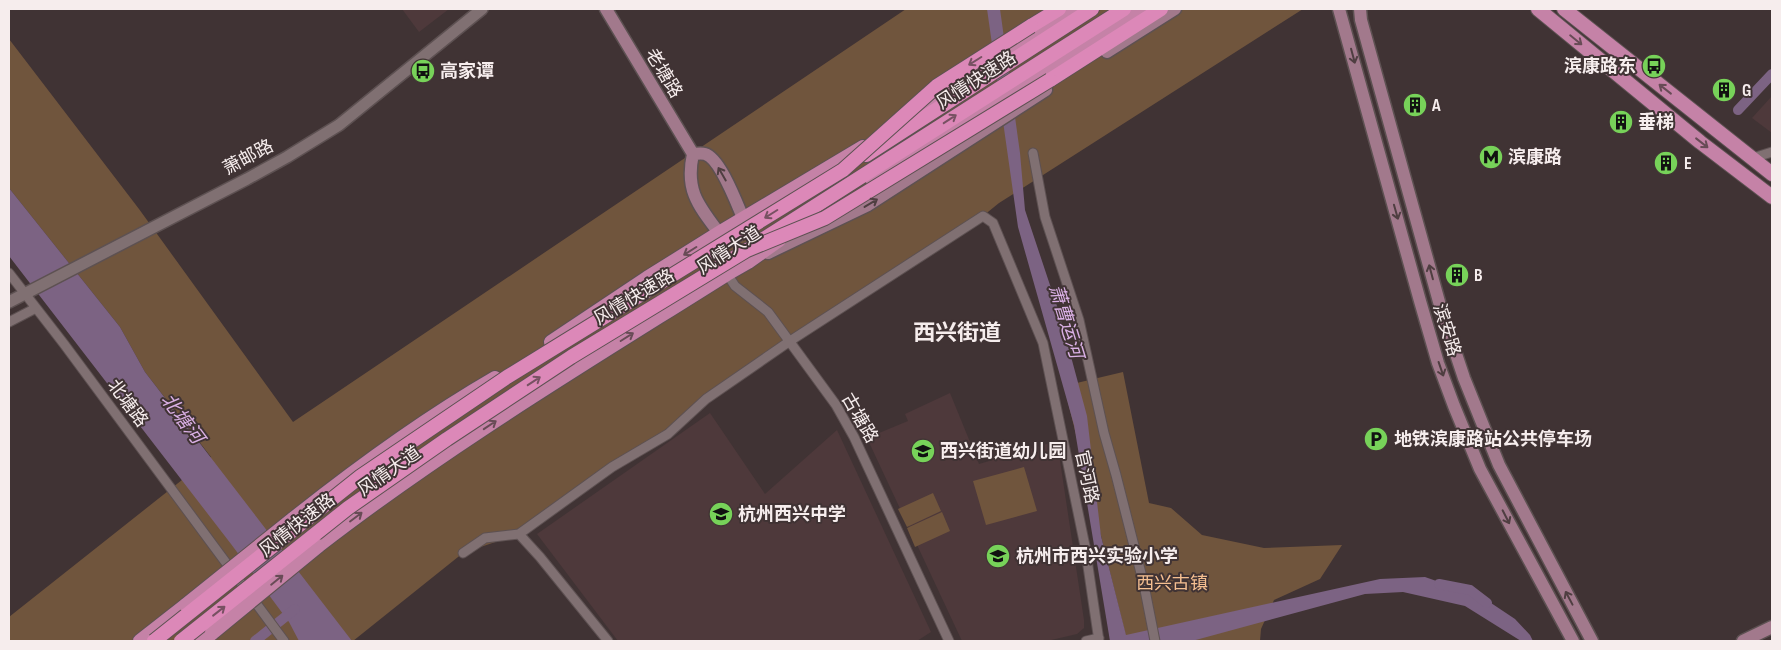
<svg xmlns="http://www.w3.org/2000/svg" width="1781" height="650" font-family="'Sofia Sans Condensed','Noto Sans SC',sans-serif">
	<style>
		.built { fill: #4e393b }
		.green { fill: #70553d }
		.water { fill: #7c6383 }
		.lines { fill: none; stroke-linecap: round; stroke-linejoin: round }
		.canal { stroke: #7c6383; stroke-width: 10 }
		.minor-casing { stroke: #5d5152; stroke-width: 11 }
		.tertiary-casing { stroke: #5d5152; stroke-width: 14 }
		.secondary-casing { stroke: #5d5152; stroke-width: 15 }
		.primary-casing { stroke: #5d5152; stroke-width: 16 }
		.trunk-casing { stroke: #5d5152; stroke-width: 16 }
		.minor { stroke: #807072; stroke-width: 9 }
		.tertiary { stroke: #807072; stroke-width: 11 }
		.secondary { stroke: #a2798c; stroke-width: 12 }
		.primary { stroke: #c582a7; stroke-width: 14 }
		.trunk { stroke: #dc88b8; stroke-width: 14 }
		.primary-bridge-casing { stroke: #5d5152; stroke-width: 16; stroke-linecap: butt }
		.trunk-bridge-casing { stroke: #5d5152; stroke-width: 16; stroke-linecap: butt }
		.primary-bridge { stroke: #c582a7; stroke-width: 14 }
		.trunk-bridge { stroke: #dc88b8; stroke-width: 14 }
		.oneway { stroke: #684b56 }
		.oneway2 { stroke: #4f3e41 }
		.oneway3 { stroke: #775162 }
		.labels { text-anchor: middle; stroke-width: 4; stroke-linejoin: round; paint-order: stroke }
		.poi-label { font-size: 18px; font-weight: bold; fill: #f6eded; stroke: #403334; text-anchor: start }
		.street-label { font-size: 18px; fill: #f6eded; stroke: #403334 }
		.park-label { font-size: 18px; fill: #f5bf91; stroke: #403334 }
		.water-label { font-size: 19px; font-style: italic; fill: #dab0e5; stroke: #403334 }
		.district-label { font-size: 22px; font-weight: bold; fill: #f6eded; stroke: #403334 }
	</style>
	<rect width="100%" height="100%" fill="#403334"/>
	<path class="built" d="M 402,9 L 449,9 L 419,32 Z
		M 1772,96 L 1772,133 L 1752,118 Z
		M 950,393 L 979,464 L 1057,441 L 1084,620 L 1084,628 L 1077,634 L 1047,641 L 962,641 L 867,438 L 908,421 L 905,414 Z
		M 710,413 L 765,494 L 837,430 L 931,632 L 917,641 L 618,641 L 537,534 Z"/>
	<path class="green" d="M 906,9 L 1303,9 L 999,203 L 983,216 L 706,399 L 668,434 L 519,534 L 463,553 L 353,641 L 9,641 L 9,617 L 211,457 L 145,372 L 120,327 L 9,188 L 9,39 L 139,209 L 293,422 Z
		M 1123,372 L 1149,503 L 1171,508 L 1202,535 L 1264,548 L 1342,545 L 1320,579 L 1274,600 L 1261,629 L 1260,641 L 1127,641 L 1064,386 Z
		M 1024,467 L 1037,511 L 986,525 L 973,481 Z
		M 933,493 L 941,511 L 907,527 L 898,509 Z
		M 942,512 L 950,531 L 915,547 L 907,528 Z"/>
	<path class="water" d="M 987,9 L 1000,9 L 1020,153 L 1025,210 L 1059,312 L 1087,416 L 1101,536 L 1126,635 L 1380,579 L 1425,577 L 1482,597 L 1515,619 L 1530,635 L 1533,641 L 1521,641 L 1465,606 L 1403,592 L 1365,594 L 1192,641 L 1110,641 L 1074,425 L 1018,227 Z
		M 9,188 L 120,327 L 145,372 L 352,641 L 299,641 L 289,622 L 231,544 L 9,256 Z"/>
	<g class="lines">
		<path class="canal" d="M 1738,110 L 1772,74
			M 1439,584 L 1470,590 L 1487,603
			M 255,641 L 295,609"/>
		<g class="minor-casing">
			<path id="minor" d="M 1033,153 L 1045,217 L 1079,320 L 1104,433 L 1116,475 L 1144,585 L 1155,641
				M 1753,158 L 1772,152
				M 717,245 L 716,251 L 727,274 L 735,286 L 768,312 L 836,405 L 854,437 L 949,641
				M 9,273 L 64,344 L 284,641
				M 9,322 L 36,308
				M 519,534 L 612,467 L 668,434 L 706,399 L 790,341 L 983,216 L 993,223 L 1043,343 L 1085,546 L 1099,641
				M 463,553 L 485,538 L 519,534 L 540,557 L 608,641
				M 1086,641 L 1099,638"/>
		</g>
		<g class="tertiary-casing">
			<path id="tertiary" d="M 9,302 L 247,179 L 287,157 L 339,125 L 482,9"/>
		</g>
		<g class="secondary-casing">
			<path id="secondary" d="M 606,9 L 693,154
				M 1339,9 L 1420,301 L 1438,363 L 1454,406 L 1480,469 L 1573,641
				M 1360,9 L 1361,20 L 1441,309 L 1464,378 L 1499,465 L 1592,641
				M 1107,52 L 1175,9
				M 719,233 C 698,205 685,190 693,154 C 696,154 701,153 705,154 C 720,158 737,204 743,218
				M 768,253 L 868,205 L 1046,90
				M 1743,641 L 1772,627"/>
		</g>
		<g class="primary-casing">
			<path id="primary" d="M 1538,9 L 1700,142 L 1772,197
				M 1564,9 L 1772,174
				M 911,116 L 944,93 L 984,69 L 1078,9
				M 873,181 L 992,106 L 1140,9
				M 551,342 L 647,278 L 719,233 L 863,147
				M 293,519 C 357,468 424,419 495,378
				M 318,546 C 447,446 589,361 727,274 L 748,262 L 779,240
				M 140,641 L 186,605
				M 202,641 L 212,633"/>
		</g>
		<g class="trunk-casing">
			<path id="trunk" d="M 1031,26 L 1059,9
				M 1050,80 L 1161,9
				M 866,155 L 1092,9
				M 762,240 L 1124,9"/>
		</g>
		<use href="#minor" class="minor"/>
		<use href="#tertiary" class="tertiary"/>
		<use href="#secondary" class="secondary"/>
		<use href="#primary" class="primary"/>
		<use href="#trunk" class="trunk"/>
		<g class="primary-bridge-casing">
			<path id="primary-bridge" d="M 186,605 L 293,519
				M 212,633 L 318,546"/>
		</g>
		<g class="trunk-bridge-casing">
			<path id="trunk-bridge" d="M 154,641 L 361,476 L 507,377 L 843,170 L 937,86 L 1031,26
				M 181,641 L 348,508 L 447,439 L 571,357 L 747,250 L 825,218 L 1050,80"/>
		</g>
		<use href="#primary-bridge" class="primary-bridge"/>
		<use href="#trunk-bridge" class="trunk-bridge"/>
	</g>
	<defs><path id="oneway-shaft" d="M-6 0H5M1.5-3L5.5 0L1.5 3" fill="none" stroke-width="1.6" stroke-linecap="round" stroke-linejoin="round" transform="scale(1.25)"/></defs>
	<g class="oneway">
		<use href="#oneway-shaft" transform="translate(1576 40) rotate(39)"/>
		<use href="#oneway-shaft" transform="translate(1665 89) rotate(-142)"/>
		<use href="#oneway-shaft" transform="translate(1702 143) rotate(38)"/>
		<use href="#oneway-shaft" transform="translate(690 251) rotate(148)"/>
		<use href="#oneway-shaft" transform="translate(627 337) rotate(-32)"/>
		<use href="#oneway-shaft" transform="translate(490 425) rotate(-34)"/>
		<use href="#oneway-shaft" transform="translate(356 517) rotate(-37)"/>
		<use href="#oneway-shaft" transform="translate(277 580) rotate(-39)"/>
	</g>
	<g class="oneway2">
		<use href="#oneway-shaft" transform="translate(1353 56) rotate(75)"/>
		<use href="#oneway-shaft" transform="translate(722 174) rotate(-120)"/>
		<use href="#oneway-shaft" transform="translate(871 203) rotate(-31)"/>
		<use href="#oneway-shaft" transform="translate(1396 212) rotate(74)"/>
		<use href="#oneway-shaft" transform="translate(1431 272) rotate(-105)"/>
		<use href="#oneway-shaft" transform="translate(1441 369) rotate(71)"/>
		<use href="#oneway-shaft" transform="translate(1506 517) rotate(63)"/>
		<use href="#oneway-shaft" transform="translate(1569 598) rotate(-118)"/>
	</g>
	<g class="oneway3">
		<use href="#oneway-shaft" transform="translate(975 61) rotate(148)"/>
		<use href="#oneway-shaft" transform="translate(950 119) rotate(-33)"/>
		<use href="#oneway-shaft" transform="translate(771 214) rotate(148)"/>
		<use href="#oneway-shaft" transform="translate(534 381) rotate(-33)"/>
		<use href="#oneway-shaft" transform="translate(219 611) rotate(-38)"/>
	</g>
	<defs>
		<g id="bus-disc" transform="scale(1.25)"><circle r="9.5" fill="#77d259" stroke="#403334"/><path d="M-5-6H5V4H4V6H2V4H-2V6H-4V4H-5ZM-3.5-4V0h7V-4ZM-3.5 1.2v1.5H-2V1.2ZM2 1.2v1.5H3.5V1.2Z" fill="#111"/></g>
		<g id="building-disc" transform="scale(1.25)"><circle r="9.5" fill="#77d259" stroke="#403334"/><path d="M-4-6H4V6H1V3H-1V6H-4ZM-2.5-4.3h1.7v1.8h-1.7ZM.8-4.3h1.7v1.8H.8ZM-2.5-1h1.7V.8h-1.7ZM.8-1h1.7V.8H.8Z" fill="#111"/></g>
		<g id="metro-disc" transform="scale(1.25)"><circle r="9.5" fill="#77d259" stroke="#403334"/><path d="M-5.5 5V-5H-3L0 0L3-5H5.5V5H3V-.5L0 4L-3-.5V5Z" fill="#111"/></g>
		<g id="parking-disc" transform="scale(1.25)"><circle r="9.5" fill="#77d259" stroke="#403334"/><path d="M-3.5-5.5H1a3.5 3.5 0 0 1 0 7H-1V5.5H-3.5ZM-1-3.4V-.6H.8a1.4 1.4 0 0 0 0-2.8Z" fill="#111"/></g>
		<g id="school-disc" transform="scale(1.25)"><circle r="9.5" fill="#77d259" stroke="#403334"/><path d="M0-5L7-2L0 1L-7-2ZM-4 1L0 2.5L4 1V4Q0 6-4 4Z" fill="#111"/></g>
	</defs>
	<g fill-rule="evenodd">
		<use href="#bus-disc" x="1654" y="66"/>
		<use href="#bus-disc" x="423" y="71"/>
		<use href="#building-disc" x="1724" y="90"/>
		<use href="#building-disc" x="1415" y="105"/>
		<use href="#building-disc" x="1621" y="122"/>
		<use href="#metro-disc" x="1491" y="157"/>
		<use href="#building-disc" x="1666" y="163"/>
		<use href="#building-disc" x="1457" y="275"/>
		<use href="#parking-disc" x="1376" y="439"/>
		<use href="#school-disc" x="923" y="451"/>
		<use href="#school-disc" x="721" y="514"/>
		<use href="#school-disc" x="998" y="556"/>
	</g>
	<g class="labels">
		<g class="poi-label">
			<text x="1636" y="72" text-anchor="end">滨康路东</text>
			<text x="440" y="77">高家谭</text>
			<text x="1742" y="96">G</text>
			<text x="1432" y="111">A</text>
			<text x="1638" y="128">垂梯</text>
			<text x="1508" y="163">滨康路</text>
			<text x="1684" y="169">E</text>
			<text x="1474" y="281">B</text>
			<text x="1394" y="445">地铁滨康路站公共停车场</text>
			<text x="940" y="457">西兴街道幼儿园</text>
			<text x="738" y="520">杭州西兴中学</text>
			<text x="1016" y="562">杭州市西兴实验小学</text>
		</g>
		<g class="street-label">
			<text transform="translate(664 73) rotate(59)" y="6">老塘路</text>
			<text transform="translate(976 80) rotate(-33)" y="6">风情快速路</text>
			<text transform="translate(248 157) rotate(-28)" y="6">萧邮路</text>
			<text transform="translate(729 250) rotate(-33)" y="6">风情大道</text>
			<text transform="translate(634 297) rotate(-31)" y="6">风情快速路</text>
			<text transform="translate(1447 330) rotate(73)" y="6">滨安路</text>
			<text transform="translate(128 403) rotate(53)" y="6">北塘路</text>
			<text transform="translate(860 418) rotate(60)" y="6">古塘路</text>
			<text transform="translate(389 471) rotate(-35)" y="6">风情大道</text>
			<text transform="translate(1087 477) rotate(78)" y="6">官河路</text>
			<text transform="translate(297 525) rotate(-38)" y="6">风情快速路</text>
		</g>
		<g class="park-label">
			<text x="1172" y="589">西兴古镇</text>
		</g>
		<g class="water-label">
			<text transform="translate(1067 321) rotate(73)" y="7">萧曹运河</text>
			<text transform="translate(183 418) rotate(53)" y="7">北塘河</text>
		</g>
		<g class="district-label">
			<text x="957" y="340">西兴街道</text>
		</g>
	</g>
	<rect width="1781" height="650" fill="none" stroke="#f6eded" stroke-width="20"/>
</svg>
